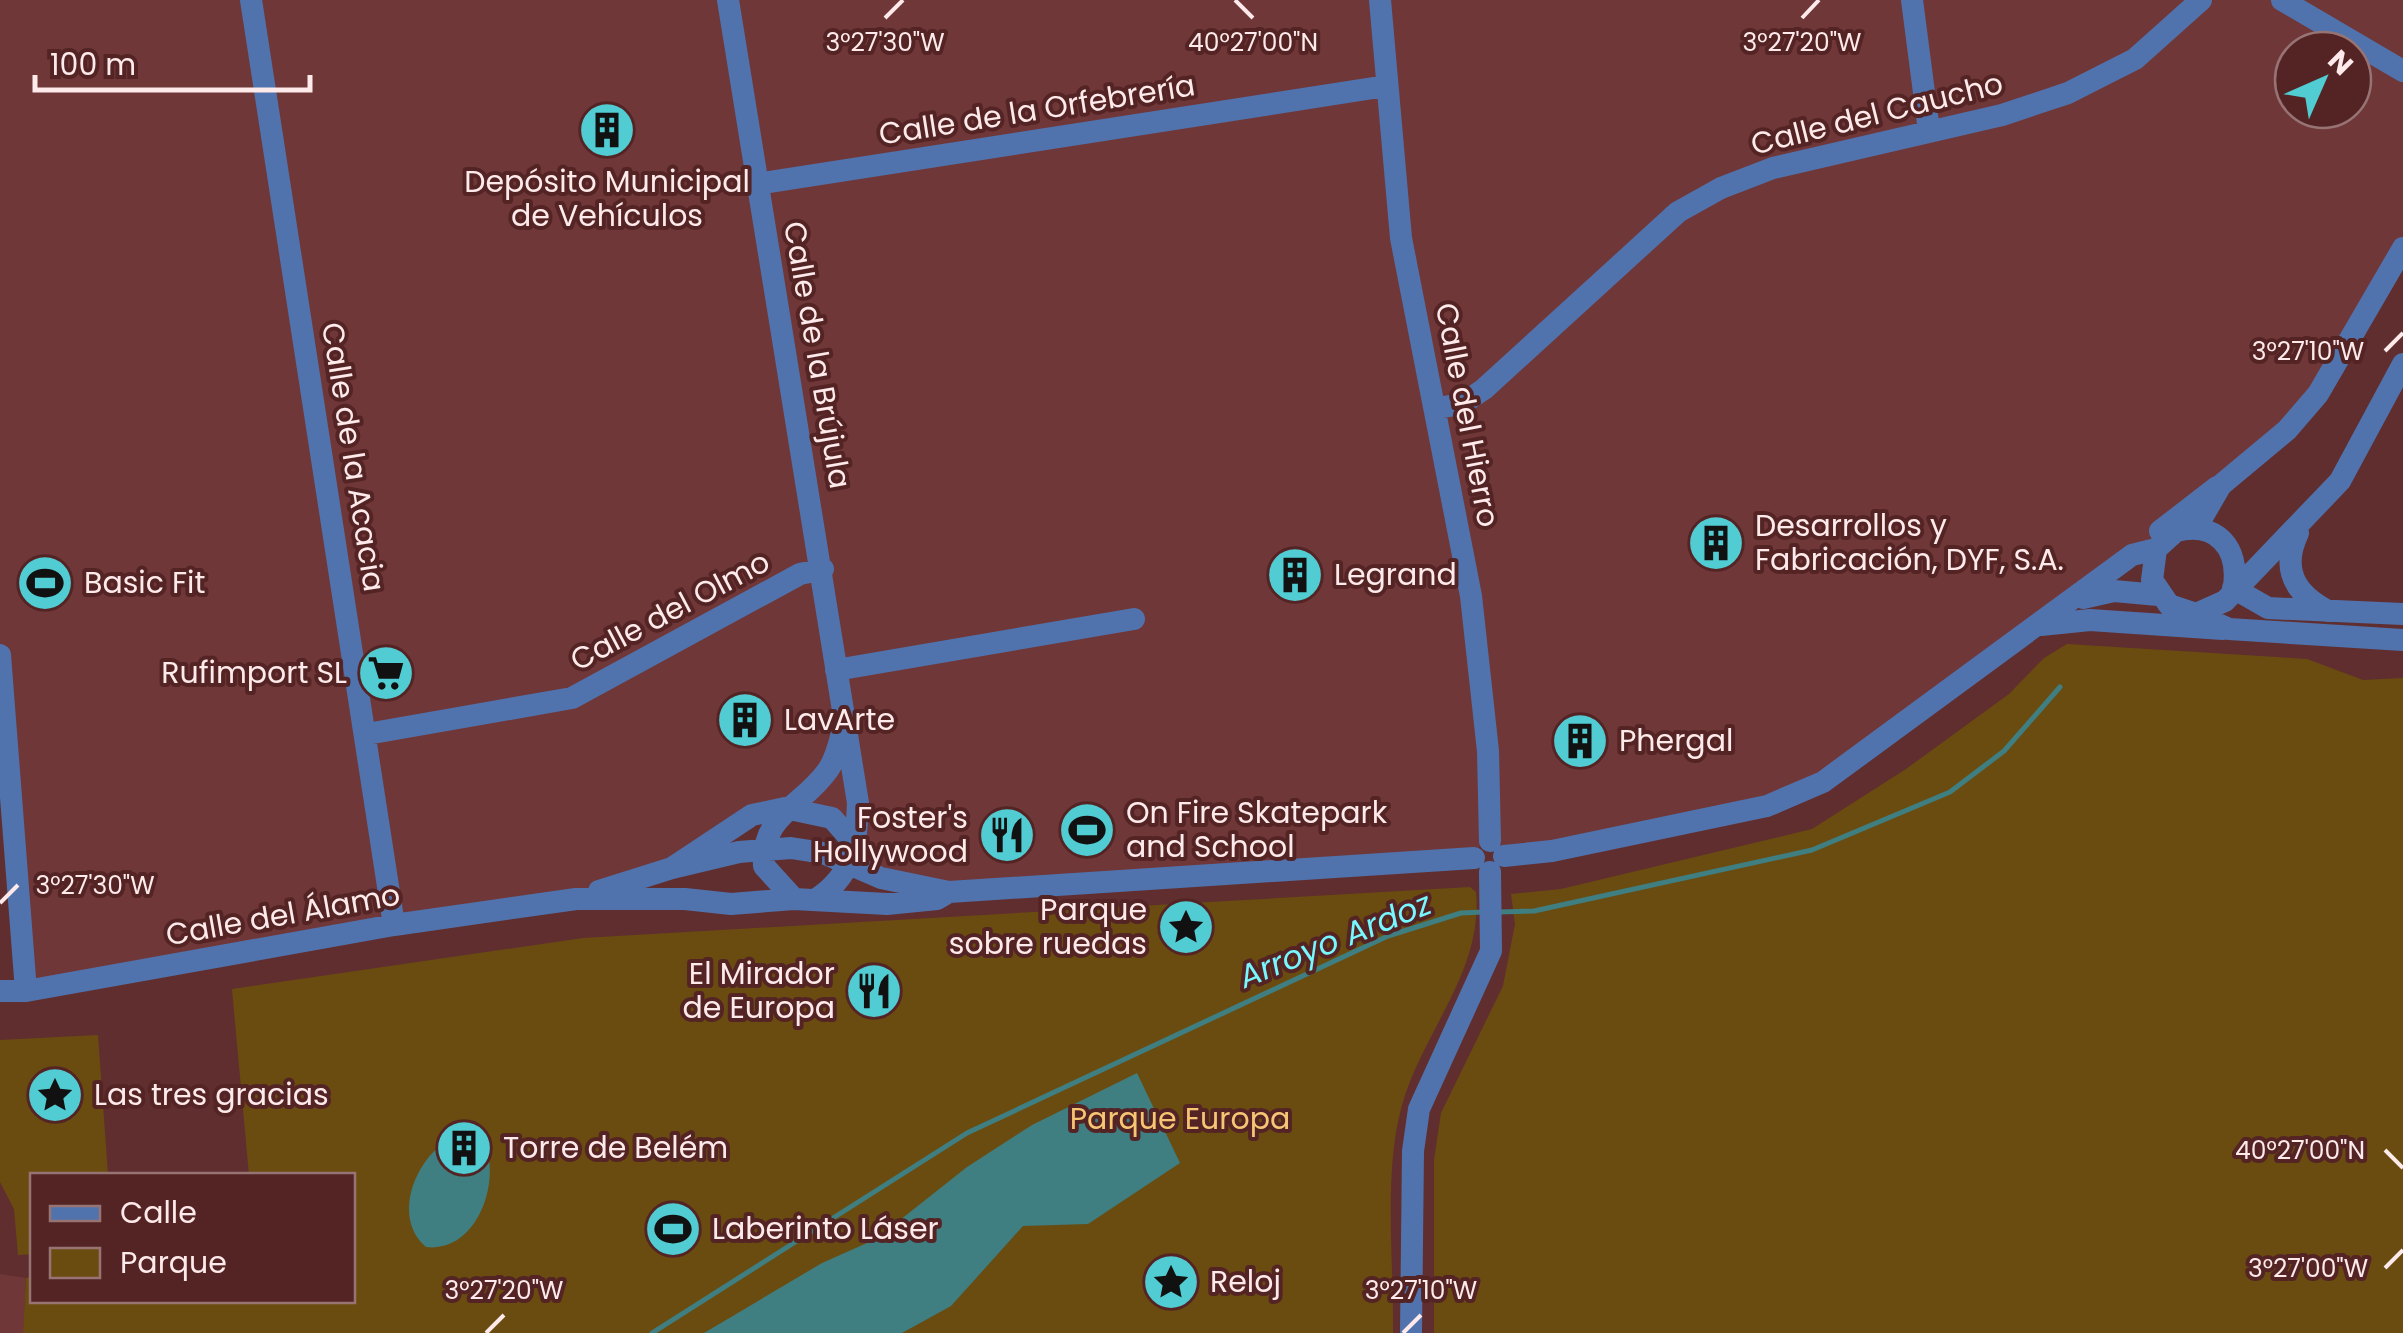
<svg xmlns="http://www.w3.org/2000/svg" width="2403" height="1333" font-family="Poppins,sans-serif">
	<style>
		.built { fill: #703739; fill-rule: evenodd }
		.green { fill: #6a4c11 }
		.water { fill: #3f7e81 }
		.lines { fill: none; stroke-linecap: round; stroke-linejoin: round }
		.stream { stroke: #3f7e81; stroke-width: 5 }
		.minor { stroke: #5073ad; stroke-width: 22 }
		.ticks { fill: none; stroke: #feeaea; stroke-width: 4 }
		.labels { text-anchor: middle; stroke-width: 8; stroke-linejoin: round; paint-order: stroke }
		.street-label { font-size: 30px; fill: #feeaea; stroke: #542425 }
		.poi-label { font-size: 30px; fill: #feeaea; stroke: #542425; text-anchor: start }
		.park-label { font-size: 30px; fill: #f6c674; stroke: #542425 }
		.water-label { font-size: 32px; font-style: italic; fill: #77f8ff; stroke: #542425 }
		.ticks-label { font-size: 25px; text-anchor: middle; fill: #feeaea; stroke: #542425; stroke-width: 8; stroke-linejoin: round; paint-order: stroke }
	</style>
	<rect width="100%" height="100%" fill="#602e2f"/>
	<path class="built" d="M 0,0 L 2403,0 L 2403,248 L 2318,394 L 2185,529 L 1823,782 L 1504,856 L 1483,843 L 1474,853 L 936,889 L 866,860 L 856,844 L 804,810 L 715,837 L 576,899 L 26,991 L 0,655 ZM 2293,50 L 2353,50 L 2353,110 L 2293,110 Z
		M 0,1274 L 26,1278 L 23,1333 L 0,1333 Z"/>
	<path class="green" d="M 2067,644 L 2307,659 L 2363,680 L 2403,678 L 2403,1333 L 1434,1333 L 1434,1160 L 1441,1113 L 1503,986 L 1515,924 L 1511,894 L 1561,889 L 1812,829 L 1906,769 L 2009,694 L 2044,658 Z
		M 1470,887 L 1476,892 C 1483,972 1423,1031 1402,1105 C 1383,1172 1394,1263 1393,1333 L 23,1333 L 26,1278 L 32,1277 L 32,1300 L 352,1300 L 352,1176 L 249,1175 L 232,989 L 583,938 Z
		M 98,1035 L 108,1175 L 32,1176 L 32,1254 L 18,1255 L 14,1209 L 0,1182 L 0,1040 Z"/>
	<path class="water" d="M 1137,1073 L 1180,1163 L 1088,1224 L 1023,1226 L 951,1306 L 902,1333 L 704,1333 L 822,1263 L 876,1239 L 967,1167 L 1032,1125 Z
		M 454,1138 L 441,1156 L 464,1174 L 486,1147 C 500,1186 475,1253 426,1247 C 388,1215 421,1149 454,1138 Z"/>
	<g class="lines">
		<path class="stream" d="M 1499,912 L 1534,911 L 1812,850 L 1950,792 L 2004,751 L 2060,687
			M 652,1333 L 967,1133 L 1388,936 L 1461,913 L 1483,912"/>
		<path class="minor" d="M 251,0 L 394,925
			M 728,0 L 858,803 C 856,846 854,875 815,900
			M 1380,0 L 1401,238 L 1471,596 L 1488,751 L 1490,841
			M 1912,0 L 1929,131
			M 2282,0 L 2403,71
			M 757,184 L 1386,86
			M 1437,408 L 1462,404 L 1484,389 L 1678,212 L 1721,188 L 1773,168 L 2002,115 L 2068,93 L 2135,59 L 2201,0
			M 2196,528 L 2221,485 L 2287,430 L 2318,394 L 2403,248
			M 2160,531 L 2217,487
			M 2298,533 C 2281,569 2294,593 2328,611
			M 2234,586 C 2239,548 2217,521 2176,531 L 2156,549 L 2152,580 L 2169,605 L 2196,614 L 2225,601 L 2340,481 L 2403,364
			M 2233,588 L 2268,608 L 2403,614
			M 2083,598 L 2114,591 L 2158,595
			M 2196,614 L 2229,629 L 2403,640
			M 2041,625 L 2090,620 L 2223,629
			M 0,655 L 26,991
			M 836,670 L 1134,619
			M 367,734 L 572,698 L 800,574 L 823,569
			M 1504,856 L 1552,851 L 1767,806 L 1823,782 L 2132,555 L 2156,549
			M 672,868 L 739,852 L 791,848 L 823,853 L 881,878 L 949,892 L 1474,858
			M 599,891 L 672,868 L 752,815 L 785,808 L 832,818 L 860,850
			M 794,899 L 764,866 C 761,814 802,807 828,770 C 837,757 840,740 844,725
			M 0,991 L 26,991 L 394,925 L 576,899 L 685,899 L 731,904 L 794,899 L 887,904 L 937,899 L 949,892
			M 1411,1333 L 1413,1151 L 1419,1109 L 1491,951 L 1490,872"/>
	</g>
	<path class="ticks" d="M 1235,0 L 1253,18M 885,18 L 903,0M 1802,18 L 1819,0M 2385,351 L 2403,333M 0,903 L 18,885M 2385,1150 L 2403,1168M 2385,1268 L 2403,1250M 486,1333 L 504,1315M 1403,1333 L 1421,1315"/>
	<defs>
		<g id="building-disc" transform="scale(2.875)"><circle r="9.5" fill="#51ccd2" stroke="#542425"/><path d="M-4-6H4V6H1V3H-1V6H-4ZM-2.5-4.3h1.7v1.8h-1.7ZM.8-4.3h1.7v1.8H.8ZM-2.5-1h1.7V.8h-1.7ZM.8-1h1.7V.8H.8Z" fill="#111"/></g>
		<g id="stadium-disc" transform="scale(2.875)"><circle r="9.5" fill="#51ccd2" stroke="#542425"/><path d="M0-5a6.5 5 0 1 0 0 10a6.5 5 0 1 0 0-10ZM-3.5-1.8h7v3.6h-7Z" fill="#111"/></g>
		<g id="supermarket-disc" transform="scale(2.875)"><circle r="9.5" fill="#51ccd2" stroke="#542425"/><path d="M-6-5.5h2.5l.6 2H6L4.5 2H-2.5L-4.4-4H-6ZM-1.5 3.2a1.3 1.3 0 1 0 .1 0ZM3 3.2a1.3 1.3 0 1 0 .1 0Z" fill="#111"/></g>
		<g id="restaurant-disc" transform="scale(2.875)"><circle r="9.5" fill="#51ccd2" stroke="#542425"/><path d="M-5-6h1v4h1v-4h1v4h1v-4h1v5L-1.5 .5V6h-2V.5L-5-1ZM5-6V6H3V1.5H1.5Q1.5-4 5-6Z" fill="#111"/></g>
		<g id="sight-disc" transform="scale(2.875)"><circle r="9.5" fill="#51ccd2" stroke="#542425"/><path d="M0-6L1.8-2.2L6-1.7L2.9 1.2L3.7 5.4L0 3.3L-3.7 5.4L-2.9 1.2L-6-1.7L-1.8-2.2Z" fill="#111"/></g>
	</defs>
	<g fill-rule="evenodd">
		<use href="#building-disc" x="607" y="130"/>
		<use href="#building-disc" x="1716" y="543"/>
		<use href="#building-disc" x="1295" y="575"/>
		<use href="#stadium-disc" x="45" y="583"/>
		<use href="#supermarket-disc" x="386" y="673"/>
		<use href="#building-disc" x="745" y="720"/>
		<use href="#building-disc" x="1580" y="741"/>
		<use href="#stadium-disc" x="1087" y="830"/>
		<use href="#restaurant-disc" x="1007" y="835"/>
		<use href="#sight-disc" x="1186" y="927"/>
		<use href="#restaurant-disc" x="874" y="991"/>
		<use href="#sight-disc" x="55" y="1095"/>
		<use href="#building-disc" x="464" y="1148"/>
		<use href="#stadium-disc" x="673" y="1229"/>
		<use href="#sight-disc" x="1171" y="1282"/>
	</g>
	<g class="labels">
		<g class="street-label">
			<text transform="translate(1037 110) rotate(-9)" y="10">Calle de la Orfebrería</text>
			<text transform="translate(1877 114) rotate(-14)" y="10">Calle del Caucho</text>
			<text transform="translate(817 355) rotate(80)" y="10">Calle de la Brújula</text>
			<text transform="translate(1467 415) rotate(79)" y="10">Calle del Hierro</text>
			<text transform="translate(353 457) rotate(81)" y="10">Calle de la Acacia</text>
			<text transform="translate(670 611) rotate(-28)" y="10">Calle del Olmo</text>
			<text transform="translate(283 915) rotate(-10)" y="10">Calle del Álamo</text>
		</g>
		<g class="poi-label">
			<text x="607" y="192" text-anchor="middle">Depósito Municipal<tspan x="607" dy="34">de Vehículos</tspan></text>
			<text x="1755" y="536">Desarrollos y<tspan x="1755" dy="34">Fabricación, DYF, S.A.</tspan></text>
			<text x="1334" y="585">Legrand</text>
			<text x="84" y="593">Basic Fit</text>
			<text x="347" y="683" text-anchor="end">Rufimport SL</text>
			<text x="784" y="730">LavArte</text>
			<text x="1619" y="751">Phergal</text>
			<text x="1126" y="823">On Fire Skatepark<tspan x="1126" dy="34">and School</tspan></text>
			<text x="968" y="828" text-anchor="end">Foster's<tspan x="968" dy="34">Hollywood</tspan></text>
			<text x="1147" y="920" text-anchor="end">Parque<tspan x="1147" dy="34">sobre ruedas</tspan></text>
			<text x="835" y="984" text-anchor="end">El Mirador<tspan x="835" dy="34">de Europa</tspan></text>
			<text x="94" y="1105">Las tres gracias</text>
			<text x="503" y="1158">Torre de Belém</text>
			<text x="712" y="1239">Laberinto Láser</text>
			<text x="1210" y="1292">Reloj</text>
		</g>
		<g class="park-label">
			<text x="1180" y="1129">Parque Europa</text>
		</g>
		<g class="water-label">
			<text transform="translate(1335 940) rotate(-22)" y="11">Arroyo Ardoz</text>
		</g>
	</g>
	<g class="ticks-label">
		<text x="885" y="51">3°27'30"W</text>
		<text x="1253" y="51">40°27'00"N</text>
		<text x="1802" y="51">3°27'20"W</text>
		<text x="2308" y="360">3°27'10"W</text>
		<text x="95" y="894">3°27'30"W</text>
		<text x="2300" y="1159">40°27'00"N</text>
		<text x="2308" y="1277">3°27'00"W</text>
		<text x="504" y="1299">3°27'20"W</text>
		<text x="1421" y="1299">3°27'10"W</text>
	</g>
	<rect x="30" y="1173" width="325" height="130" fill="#542425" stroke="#987374" stroke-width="2.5"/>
	<rect x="50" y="1206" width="50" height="15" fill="#5073ad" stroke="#987374" stroke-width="2.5"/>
	<text x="120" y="1223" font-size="30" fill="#feeaea">Calle</text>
	<rect x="50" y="1248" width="50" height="30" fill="#6a4c11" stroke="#987374" stroke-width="2.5"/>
	<text x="120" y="1273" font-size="30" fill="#feeaea">Parque</text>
	<g transform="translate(2323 80) rotate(45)"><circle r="48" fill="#542425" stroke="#987374" stroke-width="2.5"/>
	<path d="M0-8L18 38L0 25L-18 38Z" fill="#51ccd2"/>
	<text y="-15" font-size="28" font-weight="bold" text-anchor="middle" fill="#feeaea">N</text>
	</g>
	<path d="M35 75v15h275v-15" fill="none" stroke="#feeaea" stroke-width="5"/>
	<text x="50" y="75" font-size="30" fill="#feeaea" stroke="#542425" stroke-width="8" paint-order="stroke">100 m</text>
</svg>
